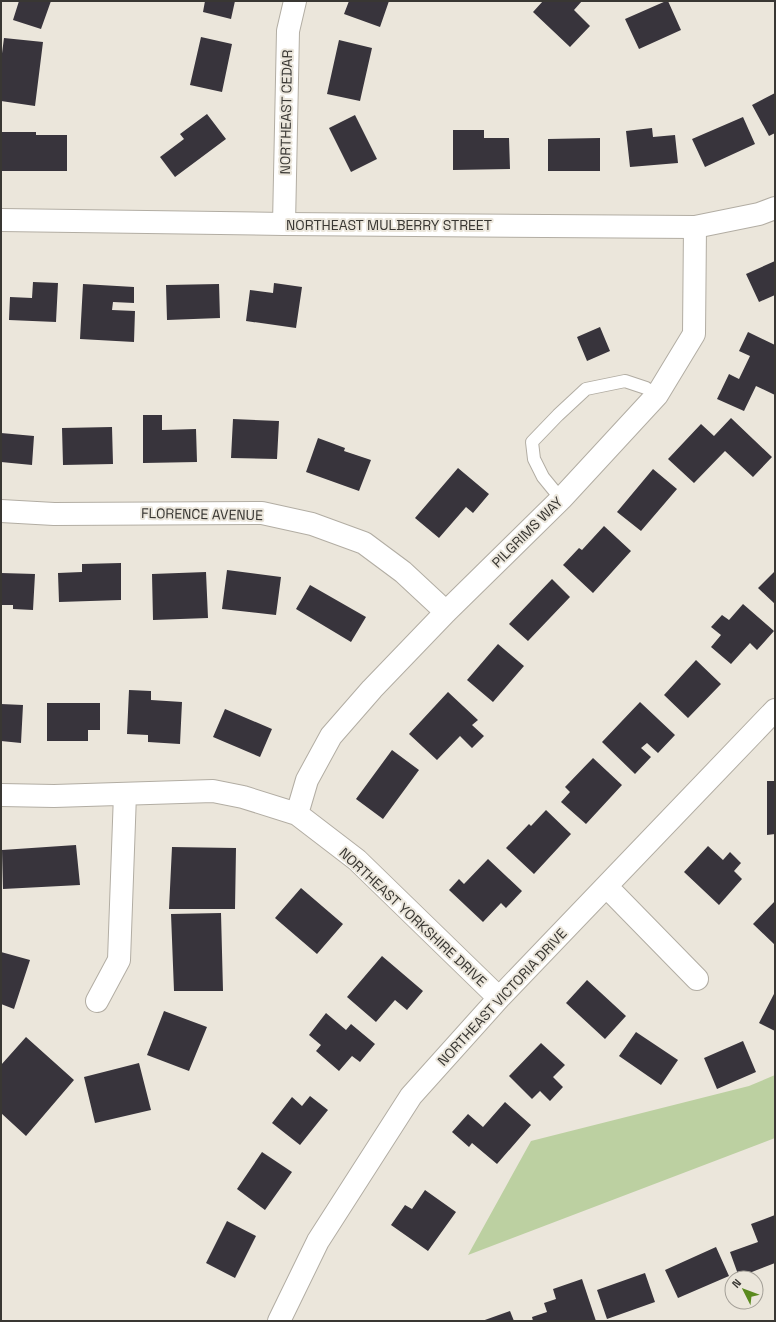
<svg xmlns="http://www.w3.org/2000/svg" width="776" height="1322" font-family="'Space Grotesk',sans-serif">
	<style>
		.green { fill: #bcd0a1 }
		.building { fill: #38343c }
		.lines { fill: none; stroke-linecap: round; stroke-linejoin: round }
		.service-casing { stroke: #b2ada3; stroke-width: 14 }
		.minor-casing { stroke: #b2ada3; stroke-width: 24 }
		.tertiary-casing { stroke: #b2ada3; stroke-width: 24 }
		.service { stroke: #fff; stroke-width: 12 }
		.minor { stroke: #fff; stroke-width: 22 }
		.tertiary { stroke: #fff; stroke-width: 22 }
		.labels { text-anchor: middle; stroke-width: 4; stroke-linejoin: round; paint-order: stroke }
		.street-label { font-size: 14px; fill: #393733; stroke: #ebe6db }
	</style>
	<rect width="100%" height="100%" fill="#ebe6db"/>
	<path class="green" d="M 775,1075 L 775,1138 L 468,1255 L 531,1141 L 749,1086 Z"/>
	<path class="building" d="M 19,1 L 51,1 L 41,29 L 13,20 Z
		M 205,1 L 235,1 L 231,19 L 203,12 Z
		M 349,1 L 389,1 L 380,27 L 344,14 Z
		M 543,1 L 582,1 L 574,10 L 590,26 L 570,47 L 533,12 Z
		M 666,1 L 668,1 L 681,30 L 639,49 L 625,19 Z
		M 201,37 L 232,44 L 222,92 L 190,85 Z
		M 4,38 L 43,42 L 35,106 L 1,101 L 1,61 Z
		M 339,40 L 372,48 L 360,101 L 327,94 Z
		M 775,93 L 775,133 L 769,136 L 752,105 Z
		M 207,114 L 226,139 L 175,177 L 160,157 L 184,139 L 180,134 Z
		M 355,115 L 377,159 L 351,172 L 329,128 Z
		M 743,117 L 755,144 L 705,167 L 692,139 Z
		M 652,128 L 653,137 L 675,135 L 678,163 L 630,167 L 626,131 Z
		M 453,130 L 484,130 L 484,138 L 509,138 L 510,169 L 453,170 Z
		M 1,132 L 36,132 L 36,135 L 67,135 L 67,171 L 1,171 Z
		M 600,138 L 600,171 L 548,171 L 548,139 Z
		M 775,261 L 775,295 L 759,302 L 746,274 Z
		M 33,282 L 58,283 L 56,322 L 9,320 L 10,297 L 32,298 Z
		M 274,283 L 302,287 L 296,328 L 246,321 L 250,290 L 273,293 Z
		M 83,284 L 134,287 L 134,303 L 113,302 L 112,310 L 135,311 L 134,342 L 80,339 Z
		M 219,284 L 220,318 L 167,320 L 166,285 Z
		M 600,327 L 610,351 L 587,361 L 577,337 Z
		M 748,332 L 775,345 L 775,395 L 756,386 L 744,411 L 717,399 L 729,374 L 739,379 L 750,356 L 739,351 Z
		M 143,415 L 162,415 L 162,430 L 196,429 L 197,462 L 143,463 Z
		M 731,418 L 772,457 L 753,477 L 725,451 L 694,483 L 668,459 L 701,424 L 714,436 Z
		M 233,419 L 279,421 L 277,459 L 231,458 Z
		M 112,427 L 113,464 L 63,465 L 62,428 Z
		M 1,433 L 34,436 L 32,465 L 1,462 Z
		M 318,438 L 345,448 L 344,451 L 371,460 L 359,491 L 306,472 Z
		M 458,468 L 489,494 L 473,513 L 466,507 L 439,538 L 415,518 Z
		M 653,469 L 677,489 L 641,531 L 617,512 Z
		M 604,526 L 631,551 L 593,593 L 563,565 L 579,548 L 582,550 Z
		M 121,563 L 121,600 L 59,602 L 58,573 L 82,572 L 82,564 Z
		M 227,570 L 281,577 L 276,615 L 222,609 Z
		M 775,571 L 775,604 L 758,588 Z
		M 206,572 L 208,618 L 153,620 L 152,574 Z
		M 1,573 L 35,574 L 33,610 L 13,609 L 13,605 L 1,605 Z
		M 552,579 L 570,597 L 528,641 L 509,624 Z
		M 310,585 L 366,617 L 351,642 L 296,609 Z
		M 743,604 L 774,631 L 757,650 L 750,643 L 731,664 L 711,647 L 721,635 L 711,627 L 722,615 L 729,620 Z
		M 498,644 L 524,666 L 493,702 L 467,680 Z
		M 696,660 L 721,684 L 688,718 L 664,695 Z
		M 129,690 L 151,691 L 151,700 L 182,702 L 180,744 L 148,742 L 148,735 L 127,734 Z
		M 448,692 L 478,720 L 472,725 L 484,736 L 472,748 L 460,736 L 437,760 L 409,734 Z
		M 640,702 L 675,735 L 658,753 L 647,743 L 641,748 L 651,757 L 635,774 L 602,742 Z
		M 47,703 L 100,703 L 100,730 L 88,730 L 88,741 L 47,741 Z
		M 1,704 L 23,705 L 21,743 L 1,741 Z
		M 225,709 L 272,729 L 260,757 L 213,737 Z
		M 392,750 L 419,770 L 383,819 L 356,799 Z
		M 593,758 L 622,785 L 586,824 L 561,802 L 570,792 L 565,787 Z
		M 767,781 L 775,781 L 775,834 L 767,835 Z
		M 546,810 L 571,834 L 534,874 L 506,848 L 529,824 L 531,826 Z
		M 76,845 L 80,885 L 3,889 L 2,850 Z
		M 708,846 L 723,860 L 730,852 L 741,863 L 734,871 L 742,879 L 719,905 L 684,872 Z
		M 172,847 L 236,848 L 235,909 L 169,909 Z
		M 488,859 L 522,891 L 506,908 L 501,903 L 483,922 L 449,890 L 459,879 L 464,884 Z
		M 301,888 L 343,924 L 317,954 L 275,918 Z
		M 775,901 L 775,945 L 753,924 Z
		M 221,913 L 223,991 L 174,991 L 171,914 Z
		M 1,952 L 30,960 L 14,1009 L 1,1004 Z
		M 382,956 L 423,991 L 407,1010 L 395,1000 L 376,1022 L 347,997 Z
		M 587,980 L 626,1016 L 605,1039 L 566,1003 Z
		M 775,992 L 775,1031 L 759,1023 Z
		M 164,1011 L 207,1027 L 189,1071 L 147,1055 Z
		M 326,1013 L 346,1030 L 351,1024 L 375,1044 L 360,1062 L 352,1056 L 339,1071 L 316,1051 L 321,1045 L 309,1035 Z
		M 636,1032 L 678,1060 L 661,1085 L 619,1056 Z
		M 26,1037 L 74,1080 L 26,1136 L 1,1113 L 1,1065 Z
		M 743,1041 L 756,1072 L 717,1089 L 704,1058 Z
		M 541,1043 L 565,1065 L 553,1077 L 563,1087 L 550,1101 L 540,1091 L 532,1099 L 509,1076 Z
		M 139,1063 L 151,1110 L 95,1123 L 84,1077 Z
		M 310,1096 L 328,1110 L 300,1145 L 272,1123 L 292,1097 L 302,1106 Z
		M 505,1102 L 531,1125 L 497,1164 L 472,1143 L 469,1147 L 452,1132 L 468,1114 L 483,1127 Z
		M 262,1152 L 292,1172 L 265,1210 L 237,1189 Z
		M 425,1190 L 456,1212 L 428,1251 L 391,1225 L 405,1205 L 412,1209 Z
		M 775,1215 L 775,1263 L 739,1277 L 730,1252 L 758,1242 L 751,1224 Z
		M 227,1221 L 256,1236 L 235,1278 L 206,1263 Z
		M 716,1247 L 729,1276 L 678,1298 L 665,1270 Z
		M 645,1273 L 655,1302 L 607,1319 L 597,1290 Z
		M 582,1279 L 596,1321 L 533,1321 L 532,1317 L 547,1312 L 544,1303 L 556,1299 L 553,1289 Z
		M 510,1311 L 514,1321 L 482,1321 Z"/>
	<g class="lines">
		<g class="service-casing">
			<path id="service" d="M 561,499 L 543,477 L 534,459 L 532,442 L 558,415 L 586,389 L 625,381 L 646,388 L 657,395"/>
		</g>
		<g class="minor-casing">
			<path id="minor" d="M 284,224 L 288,31 L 295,1
				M 1,511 L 54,514 L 262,513 L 312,524 L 364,543 L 403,572 L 446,612
				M 1,795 L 54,796 L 213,791 L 243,797 L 297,814 L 357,860 L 499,998
				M 297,814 L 307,780 L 331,736 L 372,689 L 446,612 L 561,499 L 657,395 L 694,334 L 695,227
				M 607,887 L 697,979
				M 97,1001 L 119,960 L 125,794
				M 279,1321 L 318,1241 L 411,1096 L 499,998 L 775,710"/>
		</g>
		<g class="tertiary-casing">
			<path id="tertiary" d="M 1,220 L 284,224 L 695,227 L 759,214 L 775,208"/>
		</g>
		<use href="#service" class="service"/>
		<use href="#minor" class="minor"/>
		<use href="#tertiary" class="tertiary"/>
	</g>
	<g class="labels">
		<g class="street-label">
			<text transform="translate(286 112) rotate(-89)" y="5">NORTHEAST CEDAR</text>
			<text x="389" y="230">NORTHEAST MULBERRY STREET</text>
			<text transform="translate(202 514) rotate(1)" y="5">FLORENCE AVENUE</text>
			<text transform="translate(527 532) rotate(-45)" y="5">PILGRIMS WAY</text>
			<text transform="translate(413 917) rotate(43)" y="5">NORTHEAST YORKSHIRE DRIVE</text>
			<text transform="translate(502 997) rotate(-47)" y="5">NORTHEAST VICTORIA DRIVE</text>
		</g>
	</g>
	<rect width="776" height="1322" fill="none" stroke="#393733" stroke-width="4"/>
	<g transform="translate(744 1290) rotate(312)"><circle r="19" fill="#ebe6db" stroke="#a4a098"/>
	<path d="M0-3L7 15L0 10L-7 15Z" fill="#5a8a1e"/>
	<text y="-6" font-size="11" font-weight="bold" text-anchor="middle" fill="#393733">N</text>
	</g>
</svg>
